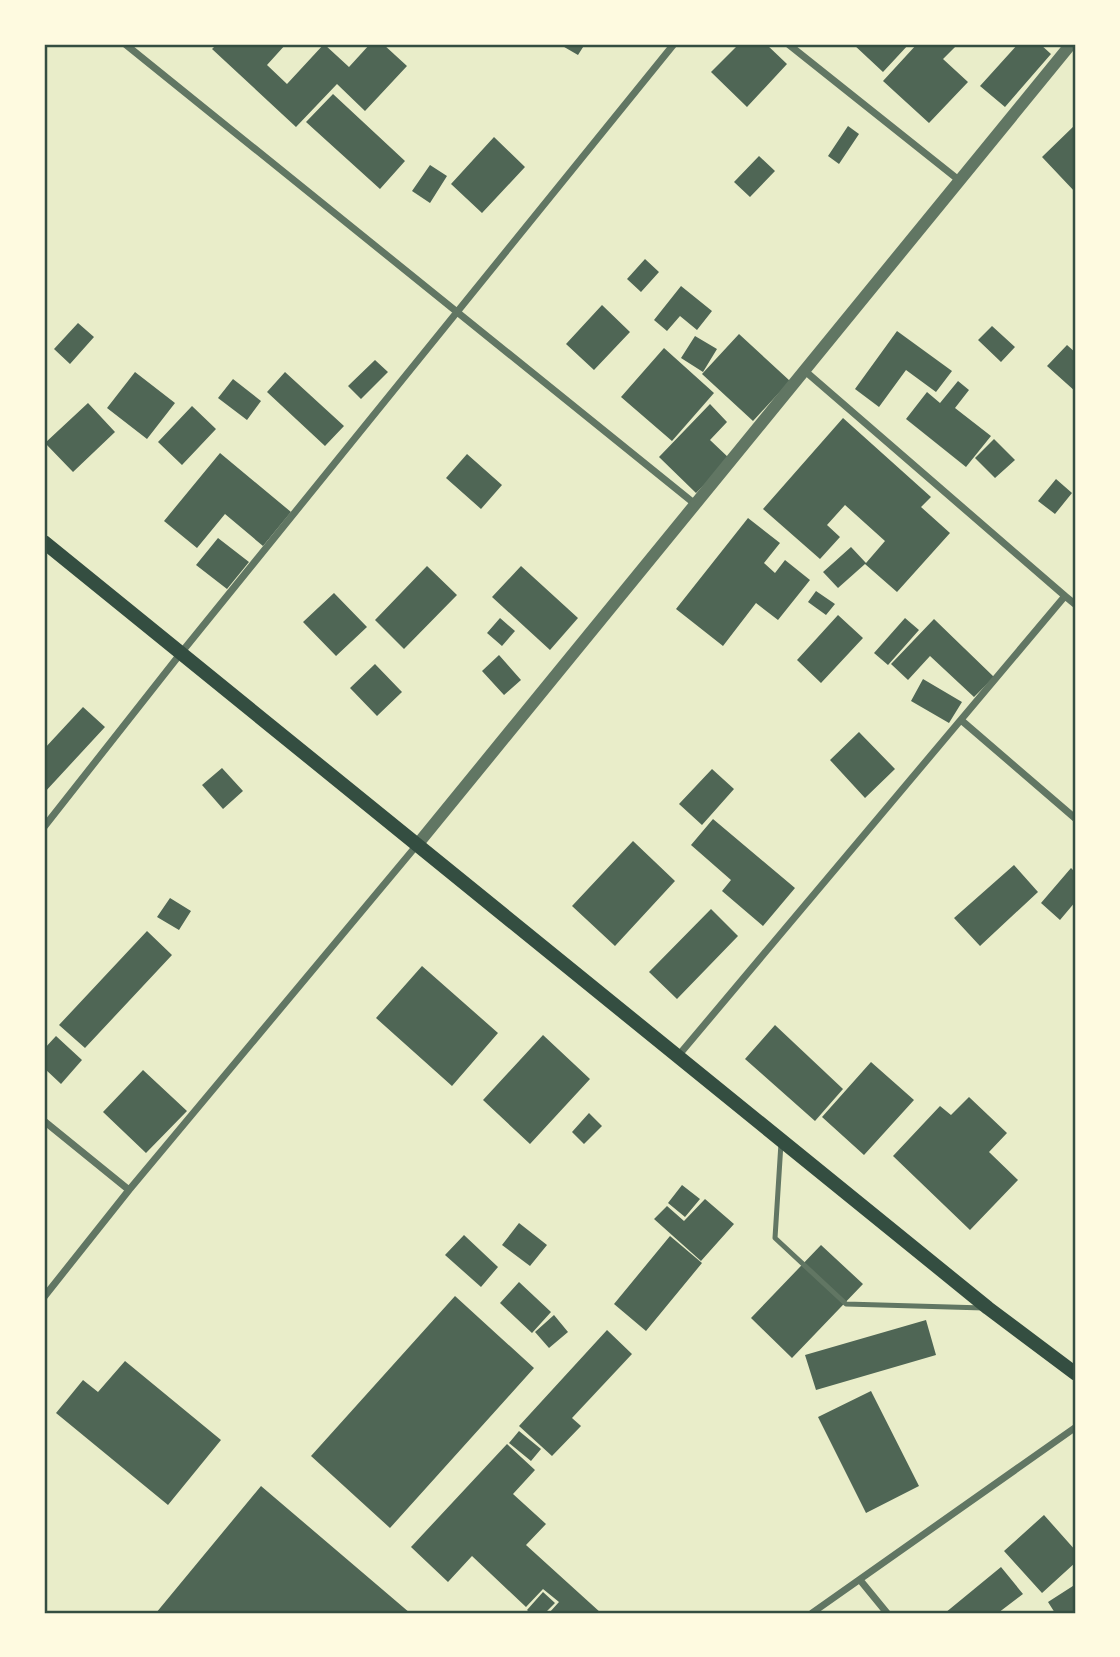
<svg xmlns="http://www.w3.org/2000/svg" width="1120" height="1657" font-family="Roboto,sans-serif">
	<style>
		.building { fill: #4f6655 }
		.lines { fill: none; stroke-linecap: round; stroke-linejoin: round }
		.service { stroke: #617663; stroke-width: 5 }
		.minor { stroke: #617663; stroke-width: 7 }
		.tertiary { stroke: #617663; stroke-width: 12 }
		.secondary { stroke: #344e41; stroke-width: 14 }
		.neatline { fill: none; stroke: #344e41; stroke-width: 2.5 }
	</style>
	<rect width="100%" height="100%" fill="#e9edc9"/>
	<path class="building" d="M 217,44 L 286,44 L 267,65 L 287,84 L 324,44 L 349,67 L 370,44 L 383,44 L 407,66 L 365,111 L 337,84 L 296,127 L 212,49 Z
		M 559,44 L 585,44 L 578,55 Z
		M 739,44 L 766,44 L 787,64 L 747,107 L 711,72 Z
		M 853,44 L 909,44 L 883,72 Z
		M 917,44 L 958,44 L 943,59 L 968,82 L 929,123 L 883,81 Z
		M 1018,44 L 1040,44 L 1051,54 L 1005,107 L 980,86 Z
		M 333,94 L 405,161 L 380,189 L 306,122 Z
		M 1076,124 L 1076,193 L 1042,157 Z
		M 848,126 L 859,134 L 839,164 L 828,156 Z
		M 494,137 L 525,167 L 482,213 L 451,184 Z
		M 759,156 L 775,171 L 750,197 L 734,182 Z
		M 430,165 L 447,176 L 430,203 L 412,191 Z
		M 645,259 L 659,272 L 641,292 L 627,279 Z
		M 681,286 L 712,311 L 697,330 L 680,316 L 667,331 L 654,320 Z
		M 602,305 L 630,332 L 594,370 L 566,344 Z
		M 78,323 L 94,337 L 70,364 L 54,349 Z
		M 992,326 L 1015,347 L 1001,362 L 978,340 Z
		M 897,331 L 952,371 L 936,392 L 906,370 L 879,407 L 855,389 Z
		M 739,334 L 790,381 L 753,421 L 702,374 Z
		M 695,336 L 717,349 L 703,372 L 681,358 Z
		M 1067,345 L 1076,353 L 1076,392 L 1047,366 Z
		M 664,348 L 714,393 L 672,441 L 621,397 Z
		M 375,360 L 388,372 L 361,399 L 348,386 Z
		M 135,372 L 175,403 L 147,439 L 107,408 Z
		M 285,372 L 344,426 L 325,446 L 267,392 Z
		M 233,379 L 261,401 L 247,420 L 218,398 Z
		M 958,381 L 969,390 L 955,408 L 991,436 L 966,467 L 906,419 L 927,392 L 940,403 Z
		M 88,403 L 115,432 L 73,472 L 45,443 Z
		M 710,404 L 727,422 L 710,440 L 730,459 L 696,493 L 659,457 Z
		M 192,406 L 216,429 L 182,465 L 158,442 Z
		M 843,418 L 931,497 L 921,507 L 950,533 L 897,592 L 865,564 L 838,588 L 823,572 L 851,547 L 866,563 L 885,541 L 845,505 L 827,525 L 840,537 L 820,559 L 763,509 Z
		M 994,439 L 1015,460 L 995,478 L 975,458 Z
		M 220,453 L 291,512 L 263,546 L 225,514 L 197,548 L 164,521 Z
		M 467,454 L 502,485 L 481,509 L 446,478 Z
		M 1056,479 L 1072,493 L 1055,514 L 1038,501 Z
		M 748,518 L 780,543 L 764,563 L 775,573 L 785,560 L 810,580 L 778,620 L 756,603 L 723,646 L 676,609 Z
		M 218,538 L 249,562 L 227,589 L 196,565 Z
		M 427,566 L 457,595 L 404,649 L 375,620 Z
		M 521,566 L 578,618 L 550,650 L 492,597 Z
		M 816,591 L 835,604 L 826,615 L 808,602 Z
		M 334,593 L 367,627 L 336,656 L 303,622 Z
		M 838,615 L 863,638 L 821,683 L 797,660 Z
		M 500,618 L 515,631 L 502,646 L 487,633 Z
		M 905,618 L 919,630 L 888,665 L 874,653 Z
		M 934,619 L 994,677 L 974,697 L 930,656 L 908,680 L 891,664 Z
		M 499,655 L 521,680 L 504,695 L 482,671 Z
		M 375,664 L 402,692 L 377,716 L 350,688 Z
		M 923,679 L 962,702 L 949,723 L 911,701 Z
		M 83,707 L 105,727 L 44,793 L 44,749 Z
		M 859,732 L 895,769 L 865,798 L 830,760 Z
		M 222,768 L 243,791 L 223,809 L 202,785 Z
		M 712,769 L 734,789 L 702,825 L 679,804 Z
		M 713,819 L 795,888 L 763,926 L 722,891 L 731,880 L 691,845 Z
		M 633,841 L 675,881 L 615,946 L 572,906 Z
		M 1014,865 L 1038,892 L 980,946 L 954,918 Z
		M 1071,868 L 1076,873 L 1076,901 L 1060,920 L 1041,903 Z
		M 170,898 L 191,911 L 179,930 L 157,917 Z
		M 711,909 L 738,936 L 677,999 L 649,972 Z
		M 147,931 L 172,955 L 85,1048 L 59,1025 Z
		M 422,966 L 498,1033 L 452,1086 L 376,1018 Z
		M 775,1025 L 843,1089 L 815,1121 L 745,1059 Z
		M 543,1035 L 590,1079 L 530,1144 L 483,1100 Z
		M 56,1036 L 82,1060 L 61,1084 L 44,1068 L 44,1049 Z
		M 871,1062 L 914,1100 L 864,1155 L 822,1117 Z
		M 143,1070 L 187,1111 L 146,1153 L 103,1112 Z
		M 969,1097 L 1007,1133 L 989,1152 L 1018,1180 L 970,1230 L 893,1156 L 940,1106 L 951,1115 Z
		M 589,1113 L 602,1126 L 584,1144 L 572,1132 Z
		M 682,1185 L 700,1199 L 685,1217 L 668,1203 Z
		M 705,1199 L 734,1224 L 701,1261 L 654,1219 L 667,1206 L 684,1221 Z
		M 519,1223 L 547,1245 L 530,1266 L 502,1245 Z
		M 464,1235 L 498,1267 L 481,1287 L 445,1255 Z
		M 670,1236 L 702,1263 L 646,1331 L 614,1304 Z
		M 821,1245 L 863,1284 L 792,1358 L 751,1318 Z
		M 519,1282 L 551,1312 L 532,1333 L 500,1303 Z
		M 455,1296 L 534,1368 L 390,1528 L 311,1456 Z
		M 554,1315 L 568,1332 L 549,1348 L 535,1332 Z
		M 926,1320 L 936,1355 L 816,1390 L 805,1355 Z
		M 607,1330 L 632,1354 L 572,1418 L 581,1426 L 552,1456 L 519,1426 Z
		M 125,1361 L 221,1440 L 168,1505 L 56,1413 L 83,1380 L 98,1392 Z
		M 871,1391 L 919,1486 L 866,1513 L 818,1417 Z
		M 519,1431 L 541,1449 L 531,1461 L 509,1443 Z
		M 507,1444 L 535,1470 L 513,1494 L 546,1524 L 526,1545 L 601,1613 L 549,1613 L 559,1602 L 543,1589 L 526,1607 L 472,1556 L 448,1582 L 411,1547 Z
		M 261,1486 L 410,1613 L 156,1613 Z
		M 1044,1515 L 1076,1551 L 1076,1562 L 1042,1593 L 1004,1551 Z
		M 1001,1567 L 1023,1594 L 998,1613 L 945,1613 Z
		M 1076,1584 L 1076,1613 L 1055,1613 L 1048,1602 Z
		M 543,1592 L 555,1603 L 545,1613 L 530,1613 L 527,1610 Z"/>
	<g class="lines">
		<path class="service" d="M 781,1143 L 775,1238 L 846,1304 L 984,1308"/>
		<path class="minor" d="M 125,44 L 695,504
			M 788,44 L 960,181
			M 1065,596 L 1076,605
			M 961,720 L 1076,819
			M 44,827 L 181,653 L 674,44
			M 678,1056 L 1065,596 L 805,371
			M 44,1121 L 129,1190
			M 44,1297 L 129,1190 L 417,845
			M 860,1580 L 887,1613
			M 812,1613 L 1076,1427"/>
		<path class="tertiary" d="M 417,845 L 1071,44"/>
		<path class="secondary" d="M 44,542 L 988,1308 L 1076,1374"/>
	</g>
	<rect width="1120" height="1657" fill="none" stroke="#fefae0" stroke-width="91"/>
	<rect x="46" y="46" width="1028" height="1566" class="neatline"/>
</svg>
